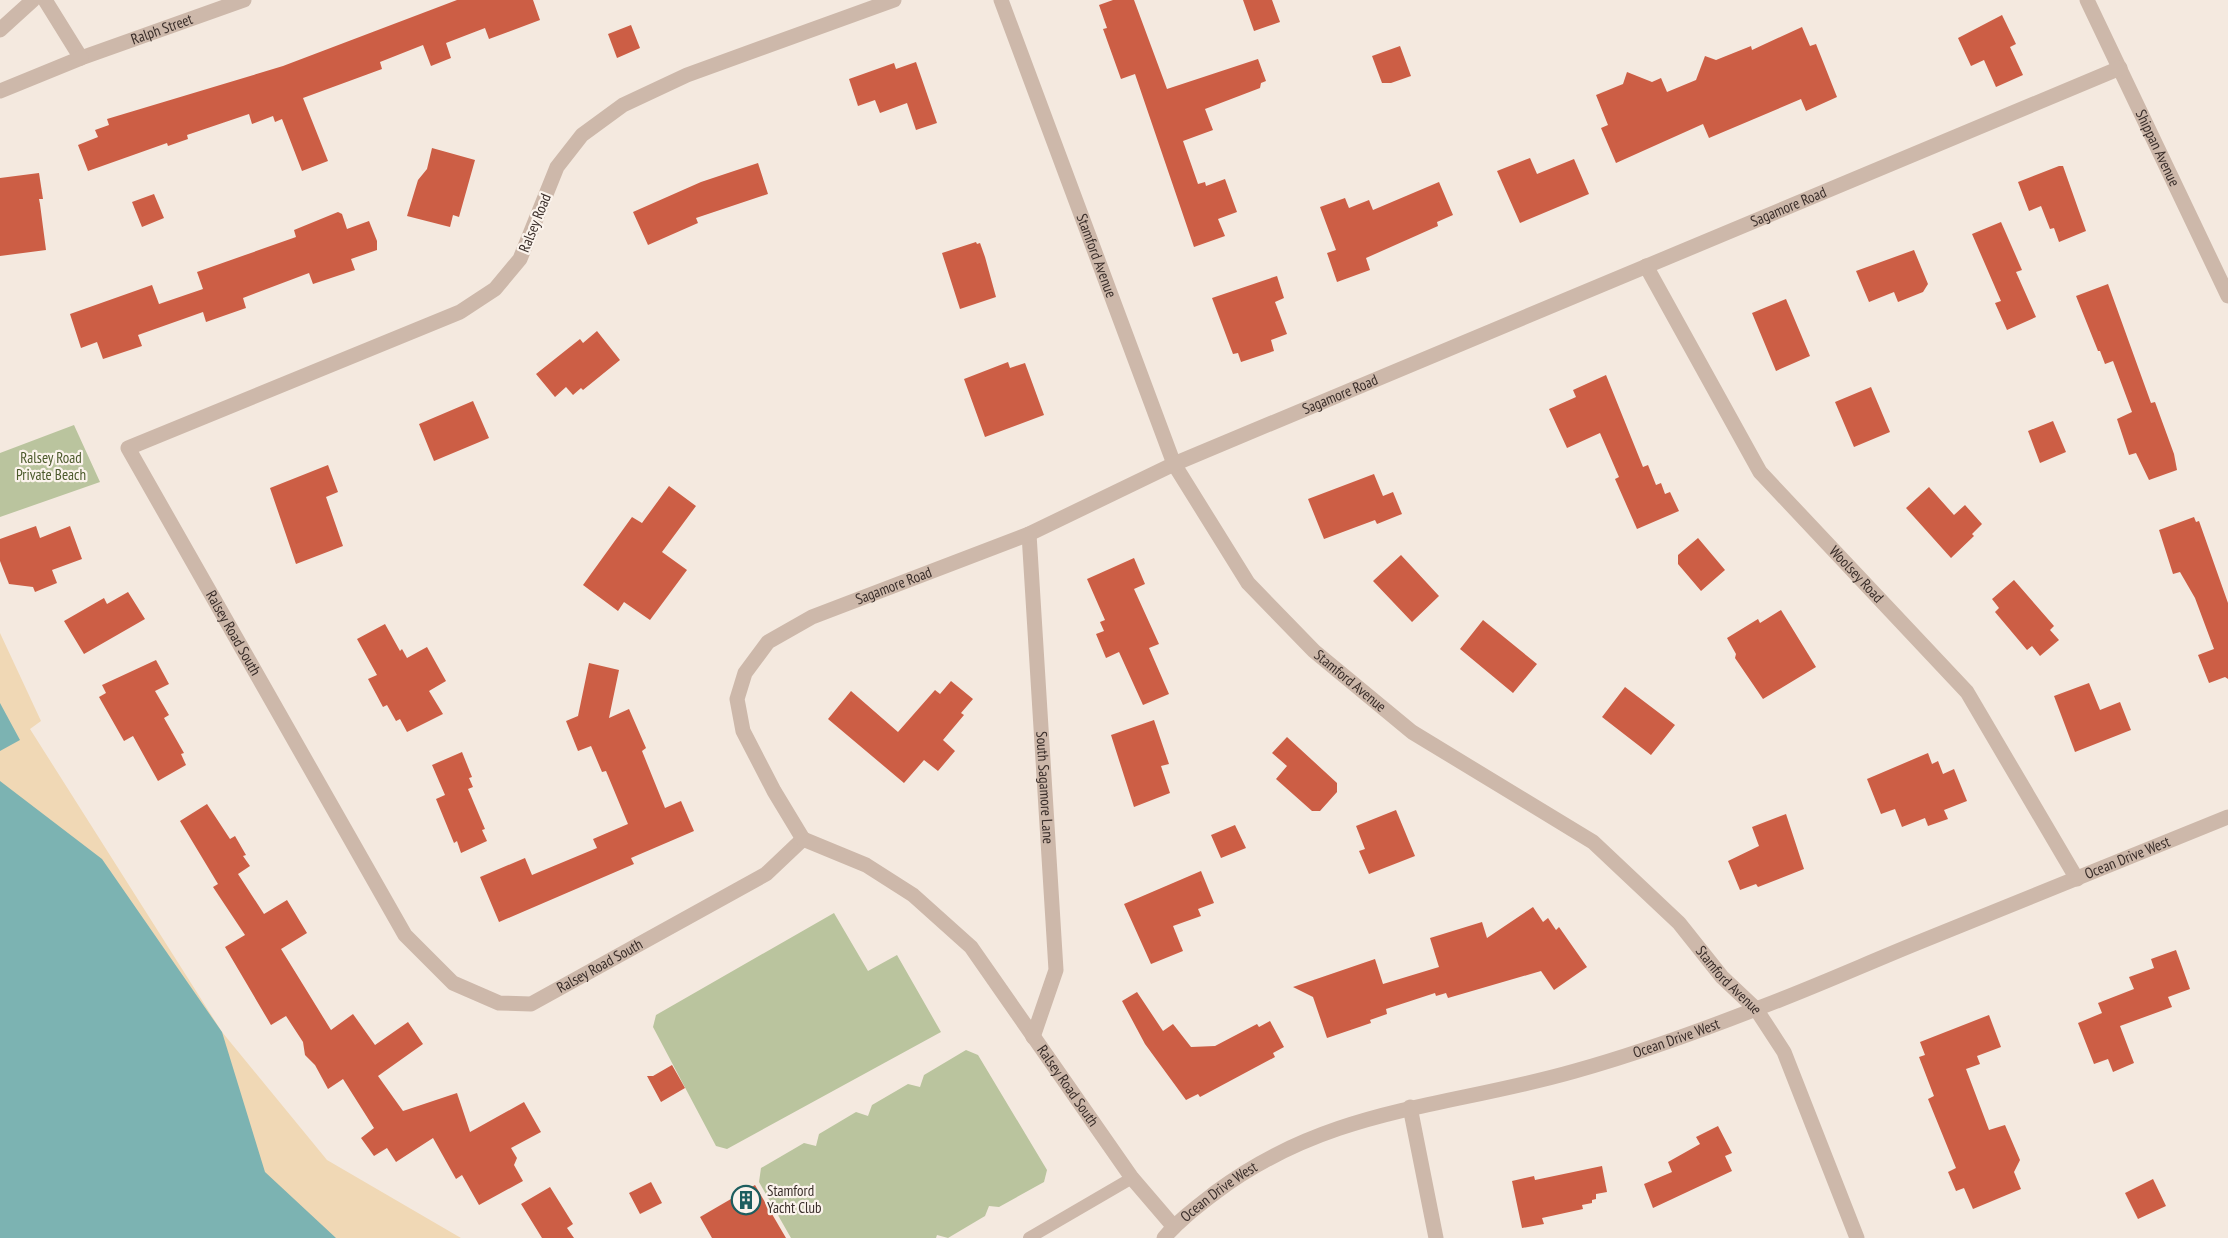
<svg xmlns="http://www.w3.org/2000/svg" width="2228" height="1238" font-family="'PT Sans Narrow',sans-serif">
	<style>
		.green { fill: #bac49e }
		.sand { fill: #f0d8b5 }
		.water { fill: #7cb3b2 }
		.building { fill: #cc5e45 }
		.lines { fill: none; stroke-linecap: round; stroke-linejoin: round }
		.lane { stroke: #cdb8aa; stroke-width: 12 }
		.street { stroke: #cdb8aa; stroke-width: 15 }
		.labels { text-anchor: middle; stroke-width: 4.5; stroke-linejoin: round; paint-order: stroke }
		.street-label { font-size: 15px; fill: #3a2e2a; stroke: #fbf3ec }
		.park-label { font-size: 15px; fill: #4c5a2c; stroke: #fbf3ec }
		.poi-label { font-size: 15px; fill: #3a2e2a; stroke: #fbf3ec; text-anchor: start }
	</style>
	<rect width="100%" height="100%" fill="#f4e9df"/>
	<path class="green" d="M 74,425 L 100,482 L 0,517 L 0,453 Z
		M 834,913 L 868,971 L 897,955 L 941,1032 L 727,1149 L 716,1146 L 653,1027 L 656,1015 Z
		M 966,1050 L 978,1055 L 1047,1170 L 1044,1182 L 999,1207 L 989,1206 L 985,1216 L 948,1238 L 937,1235 L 936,1238 L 791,1238 L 759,1182 L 761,1168 L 804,1143 L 816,1146 L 819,1134 L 856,1112 L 868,1116 L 872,1105 L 908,1084 L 920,1087 L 924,1075 Z"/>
	<path class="sand" d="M 0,633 L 41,721 L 30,729 L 222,1032 L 327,1160 L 461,1238 L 229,1238 L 0,886 Z"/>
	<path class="water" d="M 0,703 L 20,740 L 0,751 Z
		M 0,781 L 102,859 L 222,1032 L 265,1172 L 336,1238 L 0,1238 Z"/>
	<path class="building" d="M 457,0 L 533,0 L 540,20 L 489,39 L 485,28 L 446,43 L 451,58 L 431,66 L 423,45 L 380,62 L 382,69 L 303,98 L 328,161 L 302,171 L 282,119 L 275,122 L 273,116 L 252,124 L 249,114 L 187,135 L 188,139 L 168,146 L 167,143 L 88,171 L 78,145 L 98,137 L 95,130 L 109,125 L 107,119 L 283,66 Z
		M 1113,0 L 1134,0 L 1167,89 L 1258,59 L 1266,81 L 1261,83 L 1260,88 L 1205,109 L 1213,130 L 1183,141 L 1198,184 L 1205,182 L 1206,186 L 1225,179 L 1237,212 L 1218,219 L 1225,236 L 1194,247 L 1135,74 L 1121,79 L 1103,29 L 1107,28 L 1099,5 Z
		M 1243,0 L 1272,0 L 1280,22 L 1254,31 Z
		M 2002,15 L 2016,44 L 2010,47 L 2023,75 L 1996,87 L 1984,60 L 1971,66 L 1958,38 Z
		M 631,25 L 640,48 L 617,58 L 608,34 Z
		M 1802,27 L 1810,46 L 1816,44 L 1837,97 L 1806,111 L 1801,99 L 1709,138 L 1703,124 L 1616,163 L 1601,128 L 1608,125 L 1596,95 L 1623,84 L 1627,72 L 1652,82 L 1661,78 L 1667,92 L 1696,80 L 1705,56 L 1716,60 L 1751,46 L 1752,50 Z
		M 1400,46 L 1411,76 L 1391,83 L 1382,83 L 1372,56 Z
		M 916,62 L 937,123 L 916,130 L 907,103 L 880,113 L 875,100 L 858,106 L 849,79 L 894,63 L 896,69 Z
		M 432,148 L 475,160 L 459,217 L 453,215 L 450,227 L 407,216 L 418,180 L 427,169 Z
		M 1530,158 L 1537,174 L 1574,159 L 1589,194 L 1520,223 L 1497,171 Z
		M 758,163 L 768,194 L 696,218 L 698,223 L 648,245 L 633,212 L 701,182 Z
		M 2059,166 L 2063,166 L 2086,231 L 2059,242 L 2054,228 L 2050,229 L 2041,206 L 2029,211 L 2018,182 Z
		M 39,173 L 43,199 L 39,199 L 40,204 L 46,250 L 0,256 L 0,178 Z
		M 1439,182 L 1453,215 L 1437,222 L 1438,226 L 1366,258 L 1370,270 L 1337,282 L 1327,253 L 1336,250 L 1320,207 L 1345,198 L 1349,208 L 1369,200 L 1373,210 Z
		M 154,194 L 164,218 L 142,227 L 132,202 Z
		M 338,212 L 342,214 L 347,229 L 369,221 L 377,241 L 377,250 L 351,259 L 355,270 L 313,284 L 309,273 L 243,298 L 246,308 L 206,322 L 203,312 L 138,335 L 142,346 L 103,359 L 97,342 L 81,348 L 70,314 L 152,285 L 159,304 L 203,289 L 197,272 L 296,237 L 294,230 Z
		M 2001,222 L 2022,270 L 2016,272 L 2036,317 L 2007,330 L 1995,303 L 2001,301 L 1972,234 Z
		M 976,242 L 977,244 L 980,243 L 985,257 L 996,297 L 960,309 L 942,253 Z
		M 1914,250 L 1928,284 L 1923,292 L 1898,302 L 1894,292 L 1869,302 L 1856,271 Z
		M 1277,276 L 1284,298 L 1275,302 L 1287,334 L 1271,340 L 1274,351 L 1241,362 L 1238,353 L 1233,354 L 1212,298 Z
		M 2108,284 L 2151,403 L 2155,402 L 2174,454 L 2177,470 L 2149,480 L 2136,453 L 2129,455 L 2117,419 L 2132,412 L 2113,361 L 2105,364 L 2100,351 L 2098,351 L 2076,296 Z
		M 1786,299 L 1810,356 L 1776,371 L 1752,313 Z
		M 597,331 L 620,360 L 583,390 L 581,388 L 573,395 L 566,387 L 555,397 L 536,374 L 580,339 L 583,343 Z
		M 1008,362 L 1010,368 L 1025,363 L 1044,415 L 985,437 L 964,379 Z
		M 1606,375 L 1643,467 L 1648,465 L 1656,485 L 1661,483 L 1665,494 L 1670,492 L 1679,511 L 1637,529 L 1615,479 L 1619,477 L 1600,433 L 1567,448 L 1549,409 L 1576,397 L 1573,390 Z
		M 1871,387 L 1890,432 L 1854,447 L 1835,402 Z
		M 473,401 L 489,438 L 434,461 L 419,424 Z
		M 2053,421 L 2066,452 L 2040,463 L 2028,431 Z
		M 328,465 L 338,492 L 326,497 L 343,546 L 296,564 L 270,488 Z
		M 1374,474 L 1383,496 L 1393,492 L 1402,514 L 1377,524 L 1375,520 L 1324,539 L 1308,499 Z
		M 669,486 L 696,506 L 662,552 L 687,570 L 650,620 L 624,602 L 618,611 L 583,585 L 632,517 L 642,523 Z
		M 1929,487 L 1954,515 L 1965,505 L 1982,524 L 1972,534 L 1974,536 L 1951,558 L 1906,508 Z
		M 2194,517 L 2196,522 L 2199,521 L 2228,603 L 2228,679 L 2225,677 L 2209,683 L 2198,655 L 2214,649 L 2195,598 L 2180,572 L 2173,574 L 2159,530 Z
		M 36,526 L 40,538 L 70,526 L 82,559 L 52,570 L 57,583 L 35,592 L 33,587 L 9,584 L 0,561 L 0,539 Z
		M 1698,538 L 1725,570 L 1701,591 L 1678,564 L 1678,555 Z
		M 1401,555 L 1439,596 L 1412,622 L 1373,581 Z
		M 1134,558 L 1145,584 L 1134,589 L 1159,644 L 1149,648 L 1169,694 L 1143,705 L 1119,652 L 1106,658 L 1096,634 L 1104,631 L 1100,622 L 1105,620 L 1087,579 Z
		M 2014,580 L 2054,626 L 2050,630 L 2059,640 L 2040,656 L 2032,646 L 2027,650 L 1995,612 L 1999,608 L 1992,599 Z
		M 128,592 L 145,619 L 84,654 L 64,621 L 104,598 L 107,604 Z
		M 1781,610 L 1816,667 L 1763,699 L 1735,658 L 1736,654 L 1727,638 L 1758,619 L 1760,623 Z
		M 1483,620 L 1537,664 L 1513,693 L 1460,649 Z
		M 385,624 L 400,651 L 402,649 L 407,658 L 427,647 L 446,681 L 429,691 L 443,714 L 407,732 L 400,719 L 396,721 L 387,705 L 383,707 L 368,679 L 377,675 L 357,639 Z
		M 156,660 L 169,684 L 155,691 L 169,715 L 164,718 L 184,753 L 181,754 L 186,765 L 158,781 L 133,736 L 124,741 L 99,697 L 106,693 L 102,685 Z
		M 589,663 L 619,670 L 609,718 L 629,709 L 646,748 L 642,751 L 665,808 L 681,801 L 694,831 L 631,858 L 634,864 L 499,922 L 480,877 L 525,858 L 532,875 L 597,848 L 593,839 L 628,824 L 606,771 L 602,772 L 591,746 L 578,751 L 566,721 L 578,716 Z
		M 951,681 L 973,699 L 961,713 L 964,715 L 943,740 L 955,751 L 938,771 L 924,760 L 904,783 L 828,719 L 851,691 L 898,732 L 935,690 L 940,694 Z
		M 2089,683 L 2100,710 L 2120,702 L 2131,730 L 2075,752 L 2054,696 Z
		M 1625,687 L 1675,725 L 1651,755 L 1602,717 Z
		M 1154,720 L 1169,764 L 1161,766 L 1170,793 L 1134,807 L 1111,735 Z
		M 1287,737 L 1337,783 L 1337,792 L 1320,811 L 1312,811 L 1276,779 L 1287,766 L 1272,753 Z
		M 462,752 L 472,777 L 469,778 L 473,787 L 468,789 L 485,829 L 482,830 L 487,841 L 461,853 L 457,841 L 454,843 L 436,799 L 445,795 L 432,765 Z
		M 1928,753 L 1932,764 L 1938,761 L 1943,774 L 1954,769 L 1967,801 L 1944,810 L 1948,819 L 1928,826 L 1925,818 L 1902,827 L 1895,809 L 1881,814 L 1867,779 Z
		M 207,804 L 230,839 L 235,836 L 246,855 L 243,856 L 250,866 L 238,874 L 264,914 L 287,900 L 307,933 L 281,949 L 331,1030 L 353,1014 L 375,1045 L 408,1022 L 423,1044 L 378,1076 L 403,1111 L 457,1093 L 470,1132 L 524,1102 L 541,1132 L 511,1148 L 517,1158 L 514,1165 L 523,1181 L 479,1205 L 462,1175 L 456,1179 L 433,1138 L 396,1162 L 387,1148 L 374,1156 L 361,1138 L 374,1128 L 343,1079 L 328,1089 L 315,1065 L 305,1055 L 303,1042 L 286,1016 L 271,1025 L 225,947 L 245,935 L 213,887 L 218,884 L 180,821 Z
		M 1396,810 L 1415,856 L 1369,874 L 1359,851 L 1365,849 L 1356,826 Z
		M 1786,814 L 1804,869 L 1758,887 L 1756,884 L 1740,890 L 1728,861 L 1759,846 L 1752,827 Z
		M 1235,825 L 1246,848 L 1221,858 L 1211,835 Z
		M 1201,871 L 1214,903 L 1198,909 L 1201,916 L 1173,926 L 1183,951 L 1151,964 L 1124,904 Z
		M 1533,907 L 1543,922 L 1548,918 L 1556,930 L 1559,927 L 1587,967 L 1554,990 L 1541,971 L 1448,998 L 1446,993 L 1436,996 L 1435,993 L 1386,1009 L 1387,1014 L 1370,1020 L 1371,1023 L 1327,1038 L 1313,997 L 1293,987 L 1375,959 L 1383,984 L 1439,967 L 1430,938 L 1482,922 L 1487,938 Z
		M 2176,950 L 2190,989 L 2168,997 L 2172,1007 L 2120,1026 L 2134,1063 L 2113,1072 L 2108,1059 L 2094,1064 L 2078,1023 L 2102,1013 L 2098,1003 L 2134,989 L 2129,977 L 2154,968 L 2151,959 Z
		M 1137,992 L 1163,1031 L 1173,1024 L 1191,1047 L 1215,1046 L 1257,1024 L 1259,1027 L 1270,1021 L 1284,1047 L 1273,1053 L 1275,1057 L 1200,1097 L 1198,1094 L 1186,1100 L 1145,1044 L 1122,1001 Z
		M 1989,1015 L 2001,1047 L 1977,1056 L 1980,1064 L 1966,1069 L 1989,1130 L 2005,1125 L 2020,1160 L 2014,1172 L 2021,1189 L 1973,1209 L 1964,1188 L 1956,1191 L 1948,1172 L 1956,1168 L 1928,1099 L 1934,1096 L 1919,1057 L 1925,1055 L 1920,1042 Z
		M 672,1065 L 685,1088 L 661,1102 L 647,1076 L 653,1076 Z
		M 1718,1126 L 1732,1153 L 1725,1156 L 1732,1171 L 1653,1208 L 1644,1184 L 1672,1172 L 1668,1162 L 1700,1144 L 1696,1137 Z
		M 1602,1166 L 1607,1192 L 1596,1194 L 1596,1199 L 1592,1200 L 1592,1203 L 1582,1205 L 1583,1209 L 1542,1218 L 1544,1224 L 1522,1228 L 1512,1181 L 1534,1176 L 1535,1180 Z
		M 2153,1179 L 2166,1206 L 2138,1219 L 2125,1193 Z
		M 651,1182 L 662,1203 L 640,1214 L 629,1193 Z
		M 755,1185 L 786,1238 L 712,1238 L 700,1217 Z
		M 550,1187 L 573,1224 L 567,1228 L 574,1238 L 542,1238 L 521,1204 Z"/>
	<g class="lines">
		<path class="lane" d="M 1029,1238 L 1132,1178"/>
		<g class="street">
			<path id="s1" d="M 45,0 L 81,58 L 244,0"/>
			<path id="s2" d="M 894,0 L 687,75 L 623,105 L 582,135 L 557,167 L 520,259 L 495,289 L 460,312 L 128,448 L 405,935 L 453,983 L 499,1003 L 531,1004 L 766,874 L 803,839 L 866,865 L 913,895 L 971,947 L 1132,1178 L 1174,1227"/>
			<path id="s3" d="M 1001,0 L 1174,464 L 1248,583 L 1314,651 L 1412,732 L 1593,842 L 1679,923 L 1722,977 L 1756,1009 L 1784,1052 L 1857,1238"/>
			<path id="s4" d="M 2087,0 L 2228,296"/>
			<path d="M 0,30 L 33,0"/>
			<path d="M 0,91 L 81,58"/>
			<path id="s5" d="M 1646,266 L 1760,472 L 1967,692 L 2077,879"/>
			<path id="s6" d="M 1029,534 L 1056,970 L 1033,1037"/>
			<path id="s7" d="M 803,839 L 774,791 L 743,731 L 737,699 L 745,673 L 768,642 L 812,617 L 1029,534 L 1174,464 L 2120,68"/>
			<path d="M 1410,1107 L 1436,1238"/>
			<path id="s8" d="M 1164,1238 C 1179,1220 1198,1206 1216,1192 C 1330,1107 1446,1108 1575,1071 C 1636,1054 1697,1032 1756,1009 C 1810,989 1863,965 1917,943 C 2020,901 2124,859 2228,817"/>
		</g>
	</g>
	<defs>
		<g id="building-ring" transform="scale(1.5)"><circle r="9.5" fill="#fbf3ec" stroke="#1d5e5f" stroke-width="1.5"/><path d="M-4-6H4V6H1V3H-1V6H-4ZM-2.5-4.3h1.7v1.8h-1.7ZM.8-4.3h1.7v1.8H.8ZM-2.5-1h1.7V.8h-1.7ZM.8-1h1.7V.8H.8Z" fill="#1d5e5f"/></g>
	</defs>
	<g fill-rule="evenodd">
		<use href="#building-ring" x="746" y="1200"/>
	</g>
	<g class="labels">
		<g class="street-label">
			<text dy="5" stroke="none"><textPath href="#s1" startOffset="154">Ralph Street</textPath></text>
			<text dy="5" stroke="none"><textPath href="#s4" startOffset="164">Shippan Avenue</textPath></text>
			<text dy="5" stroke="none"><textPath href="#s7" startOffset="1332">Sagamore Road</textPath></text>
			<text transform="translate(535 223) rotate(-68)" y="5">Ralsey Road</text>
			<text dy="5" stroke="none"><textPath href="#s3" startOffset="273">Stamford Avenue</textPath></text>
			<text dy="5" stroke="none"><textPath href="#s7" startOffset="846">Sagamore Road</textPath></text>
			<text dy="5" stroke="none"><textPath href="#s5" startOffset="376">Woolsey Road</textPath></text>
			<text dy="5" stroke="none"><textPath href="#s7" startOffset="360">Sagamore Road</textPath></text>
			<text dy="5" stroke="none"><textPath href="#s2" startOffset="1134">Ralsey Road South</textPath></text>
			<text dy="5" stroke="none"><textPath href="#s3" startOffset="777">Stamford Avenue</textPath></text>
			<text dy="5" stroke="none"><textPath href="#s6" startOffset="254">South Sagamore Lane</textPath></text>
			<text dy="5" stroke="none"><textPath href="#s8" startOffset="1044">Ocean Drive West</textPath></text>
			<text dy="5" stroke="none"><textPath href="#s2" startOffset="1710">Ralsey Road South</textPath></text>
			<text dy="5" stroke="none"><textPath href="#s3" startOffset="1263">Stamford Avenue</textPath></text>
			<text dy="5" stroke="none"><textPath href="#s8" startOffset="558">Ocean Drive West</textPath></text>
			<text dy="5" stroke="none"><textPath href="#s2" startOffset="2322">Ralsey Road South</textPath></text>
			<text dy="5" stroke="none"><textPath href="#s8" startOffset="72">Ocean Drive West</textPath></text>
		</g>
		<g class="park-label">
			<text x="51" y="463">Ralsey Road<tspan x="51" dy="17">Private Beach</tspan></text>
		</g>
		<g class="poi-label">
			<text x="767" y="1196">Stamford<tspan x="767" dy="17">Yacht Club</tspan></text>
		</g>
	</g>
</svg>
